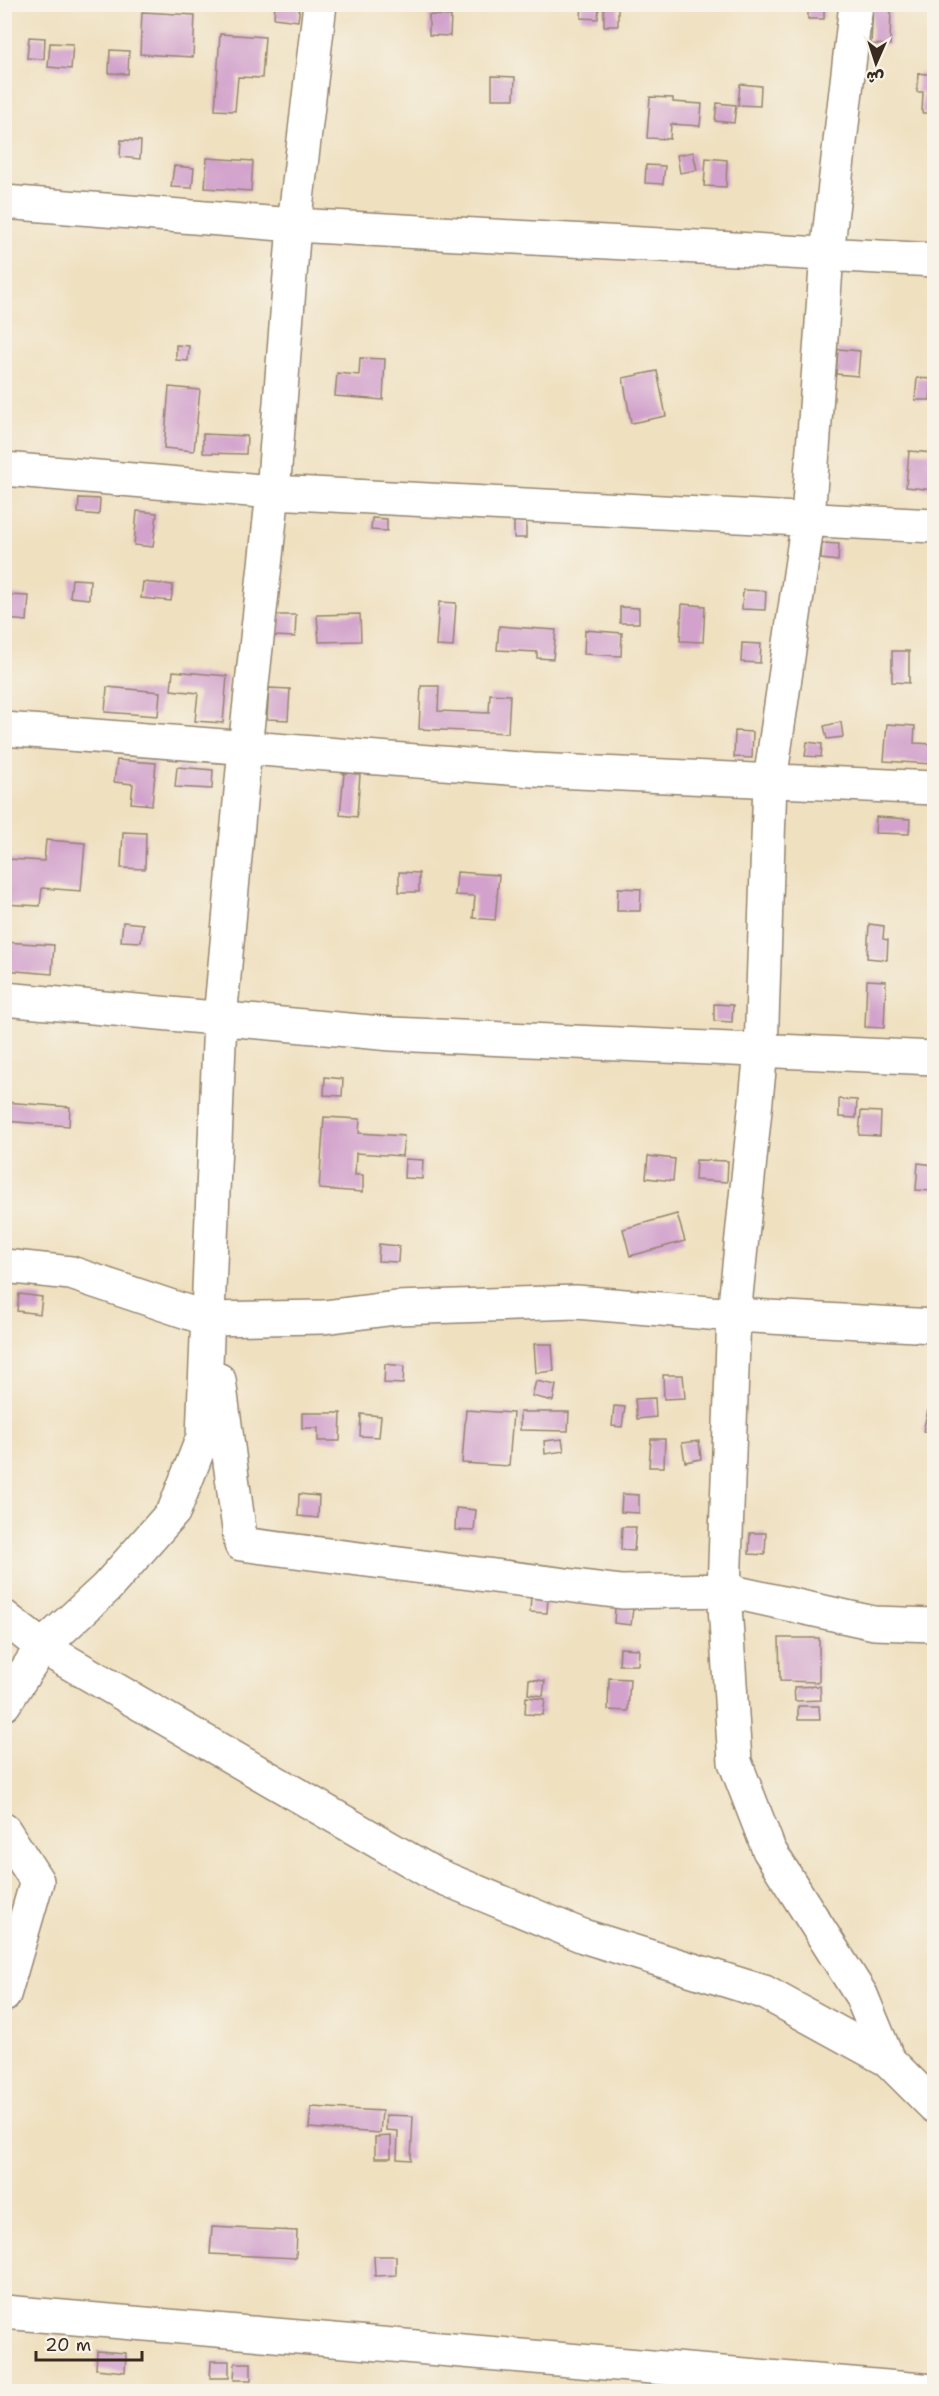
<svg xmlns="http://www.w3.org/2000/svg" width="939" height="2396" font-family="'Shantell Sans','Playpen Sans Arabic',sans-serif">
	<style>
		.building { fill: #d2a2cc }
		.lines { fill: none; stroke-linecap: round; stroke-linejoin: round }
		.street-casing { stroke: #95856f; stroke-width: 36 }
		.street { stroke: #fff; stroke-width: 33 }
	</style>
	<rect width="100%" height="100%" fill="#f7f3e8"/>
	<filter id="ink" filterUnits="userSpaceOnUse"><feTurbulence type="fractalNoise" baseFrequency=".0167" numOctaves="2"/><feDisplacementMap in="SourceGraphic" scale="12" xChannelSelector="R" yChannelSelector="G"/><feConvolveMatrix kernelMatrix="1 2 1 2 8 2 1 2 1" color-interpolation-filters="sRGB"/></filter>
	<filter id="wash" filterUnits="userSpaceOnUse"><feTurbulence type="fractalNoise" baseFrequency=".008" numOctaves="4" result="noise"/><feDisplacementMap in="SourceGraphic" scale="24" xChannelSelector="R" yChannelSelector="G"/><feGaussianBlur stdDeviation="1.35" result="paint"/><feColorMatrix in="noise" values="0 0 0 0 0 0 0 0 0 0 0 0 0 0 0 0 0 1.4 0 .05"/><feComposite in="paint" operator="in"/></filter>
	<g filter="url(#wash)">
		<rect width="100%" height="100%" fill="#efe0c0"/>
		<g id="blocks">
			<path class="building" d="M 275,4 L 300,4 L 298,21 L 274,18 Z
				M 582,4 L 599,4 L 598,19 L 581,18 Z
				M 604,4 L 618,4 L 618,26 L 604,26 Z
				M 873,4 L 891,5 L 890,45 L 871,44 Z
				M 808,7 L 824,7 L 824,19 L 808,19 Z
				M 142,12 L 195,15 L 193,57 L 140,54 Z
				M 429,15 L 451,16 L 450,36 L 429,35 Z
				M 220,34 L 265,37 L 262,78 L 238,77 L 235,111 L 215,110 Z
				M 29,37 L 45,38 L 44,59 L 27,58 Z
				M 50,43 L 73,44 L 71,69 L 48,67 Z
				M 110,50 L 129,51 L 128,74 L 109,73 Z
				M 918,73 L 934,75 L 934,113 L 922,113 L 923,92 L 917,92 Z
				M 492,76 L 515,77 L 514,99 L 492,99 Z
				M 740,84 L 761,86 L 760,106 L 738,105 Z
				M 650,97 L 673,98 L 673,102 L 702,104 L 700,126 L 671,124 L 670,139 L 647,138 Z
				M 717,103 L 736,105 L 734,123 L 715,121 Z
				M 121,140 L 141,141 L 140,159 L 120,157 Z
				M 693,152 L 697,170 L 680,173 L 677,155 Z
				M 207,158 L 253,161 L 251,191 L 205,188 Z
				M 706,158 L 727,160 L 726,187 L 704,186 Z
				M 646,165 L 665,166 L 663,184 L 645,183 Z
				M 174,166 L 194,168 L 192,188 L 171,187 Z
				M 176,345 L 189,346 L 188,361 L 176,360 Z
				M 838,349 L 860,351 L 858,376 L 836,374 Z
				M 360,358 L 385,359 L 383,400 L 335,396 L 337,373 L 359,375 Z
				M 657,371 L 666,416 L 631,423 L 623,378 Z
				M 917,378 L 932,379 L 930,400 L 915,400 Z
				M 169,387 L 200,390 L 194,451 L 164,448 Z
				M 203,434 L 247,436 L 246,454 L 203,453 Z
				M 909,451 L 934,453 L 934,490 L 906,487 Z
				M 79,498 L 100,499 L 99,515 L 78,513 Z
				M 137,511 L 157,513 L 153,547 L 134,545 Z
				M 372,518 L 387,519 L 387,531 L 371,530 Z
				M 514,521 L 526,522 L 526,538 L 514,538 Z
				M 822,543 L 839,544 L 838,561 L 821,559 Z
				M 72,579 L 90,580 L 89,599 L 70,597 Z
				M 143,582 L 173,585 L 171,601 L 141,598 Z
				M 743,590 L 766,591 L 765,610 L 742,609 Z
				M 9,595 L 29,596 L 27,621 L 7,619 Z
				M 439,602 L 456,603 L 453,647 L 436,646 Z
				M 682,604 L 705,606 L 703,642 L 680,641 Z
				M 620,607 L 639,608 L 639,623 L 620,623 Z
				M 360,614 L 361,641 L 319,642 L 317,615 Z
				M 274,615 L 296,615 L 295,637 L 274,636 Z
				M 499,626 L 556,630 L 553,659 L 537,658 L 537,652 L 497,650 Z
				M 585,630 L 622,633 L 621,656 L 584,654 Z
				M 742,643 L 761,644 L 760,663 L 741,662 Z
				M 892,651 L 909,651 L 909,683 L 892,682 Z
				M 173,671 L 227,676 L 223,723 L 195,721 L 198,693 L 171,690 Z
				M 421,686 L 439,686 L 438,711 L 489,713 L 490,694 L 510,695 L 508,733 L 419,729 Z
				M 107,687 L 160,692 L 158,716 L 105,712 Z
				M 269,688 L 290,689 L 288,720 L 267,719 Z
				M 841,722 L 843,737 L 827,739 L 824,726 Z
				M 887,724 L 915,726 L 914,743 L 933,744 L 932,764 L 884,761 Z
				M 735,731 L 753,732 L 752,758 L 734,757 Z
				M 807,742 L 822,744 L 821,757 L 805,756 Z
				M 117,760 L 156,763 L 152,805 L 131,803 L 133,784 L 114,782 Z
				M 177,767 L 213,770 L 212,789 L 175,787 Z
				M 344,773 L 360,774 L 357,817 L 340,815 Z
				M 876,817 L 910,819 L 909,834 L 875,833 Z
				M 123,832 L 146,833 L 145,869 L 121,868 Z
				M 46,840 L 85,843 L 81,891 L 42,888 L 40,906 L 4,904 L 7,859 L 44,861 Z
				M 399,872 L 419,873 L 419,892 L 399,892 Z
				M 457,872 L 499,875 L 495,920 L 473,918 L 475,896 L 455,895 Z
				M 618,888 L 641,889 L 640,911 L 617,911 Z
				M 123,922 L 143,924 L 141,942 L 121,941 Z
				M 869,924 L 884,926 L 883,939 L 888,940 L 887,960 L 867,958 Z
				M 4,942 L 54,945 L 52,974 L 4,970 Z
				M 867,980 L 886,981 L 884,1028 L 865,1027 Z
				M 714,1004 L 733,1005 L 732,1022 L 714,1021 Z
				M 325,1077 L 343,1079 L 342,1096 L 324,1095 Z
				M 839,1099 L 857,1100 L 856,1118 L 839,1117 Z
				M 4,1102 L 70,1107 L 69,1126 L 4,1121 Z
				M 861,1111 L 881,1112 L 880,1136 L 859,1135 Z
				M 324,1117 L 360,1119 L 359,1133 L 404,1136 L 402,1156 L 356,1153 L 355,1175 L 363,1175 L 363,1192 L 319,1189 Z
				M 648,1156 L 675,1159 L 673,1181 L 646,1178 Z
				M 405,1159 L 423,1160 L 422,1179 L 404,1178 Z
				M 696,1160 L 728,1161 L 727,1182 L 695,1180 Z
				M 918,1163 L 934,1165 L 934,1191 L 916,1190 Z
				M 677,1214 L 685,1241 L 630,1256 L 623,1229 Z
				M 379,1244 L 399,1246 L 398,1262 L 378,1261 Z
				M 19,1294 L 42,1297 L 40,1314 L 17,1311 Z
				M 534,1344 L 552,1344 L 554,1371 L 536,1373 Z
				M 385,1364 L 404,1366 L 403,1384 L 384,1383 Z
				M 663,1375 L 683,1375 L 685,1398 L 664,1399 Z
				M 536,1381 L 556,1385 L 553,1401 L 532,1396 Z
				M 655,1398 L 656,1417 L 637,1419 L 635,1399 Z
				M 614,1406 L 625,1407 L 622,1427 L 612,1426 Z
				M 466,1410 L 513,1413 L 509,1466 L 462,1463 Z
				M 928,1410 L 934,1411 L 934,1434 L 923,1431 Z
				M 520,1412 L 569,1412 L 568,1431 L 520,1430 Z
				M 302,1413 L 341,1413 L 340,1441 L 318,1441 L 318,1428 L 302,1428 Z
				M 361,1414 L 381,1416 L 379,1437 L 360,1436 Z
				M 562,1439 L 564,1451 L 545,1454 L 544,1441 Z
				M 651,1439 L 665,1439 L 664,1467 L 649,1467 Z
				M 699,1441 L 701,1459 L 685,1462 L 682,1443 Z
				M 299,1494 L 319,1496 L 318,1518 L 298,1516 Z
				M 622,1494 L 639,1495 L 639,1513 L 621,1512 Z
				M 456,1508 L 476,1510 L 474,1531 L 455,1530 Z
				M 622,1527 L 636,1527 L 634,1551 L 621,1550 Z
				M 750,1533 L 766,1533 L 765,1555 L 749,1554 Z
				M 531,1595 L 548,1597 L 547,1613 L 530,1612 Z
				M 615,1607 L 633,1608 L 631,1625 L 614,1623 Z
				M 779,1638 L 819,1638 L 819,1682 L 780,1681 Z
				M 620,1648 L 639,1649 L 638,1665 L 619,1665 Z
				M 609,1678 L 630,1679 L 628,1711 L 608,1710 Z
				M 529,1679 L 545,1681 L 543,1696 L 528,1694 Z
				M 820,1686 L 821,1700 L 795,1701 L 794,1687 Z
				M 526,1697 L 545,1699 L 543,1715 L 525,1714 Z
				M 798,1706 L 819,1706 L 820,1720 L 798,1720 Z
				M 311,2107 L 382,2111 L 380,2133 L 309,2128 Z
				M 386,2115 L 413,2116 L 411,2160 L 397,2159 L 398,2131 L 386,2130 Z
				M 391,2136 L 391,2158 L 375,2158 L 375,2137 Z
				M 212,2227 L 297,2231 L 296,2258 L 210,2254 Z
				M 374,2256 L 396,2256 L 396,2275 L 375,2276 Z
				M 97,2351 L 126,2353 L 125,2372 L 96,2369 Z
				M 211,2361 L 229,2361 L 229,2378 L 210,2378 Z
				M 235,2363 L 251,2363 L 251,2380 L 234,2380 Z"/>
		</g>
	</g>
	<g filter="url(#ink)">
		<use href="#blocks" fill-opacity="0" stroke="#95856f" stroke-width="1.5"/>
		<g class="lines">
			<g class="street-casing">
				<path id="street" d="M 856,4 L 827,254 L 808,519 L 770,781 L 761,1051 L 734,1315 L 724,1590 L 735,1762 L 769,1850 L 861,1995 L 888,2060
					M 4,202 L 294,225 L 934,260
					M 4,469 L 273,492 L 934,526
					M 4,729 L 533,770 L 934,788
					M 4,999 L 392,1034 L 934,1058
					M 4,1266 L 71,1273 L 208,1319 L 324,1317 L 396,1308 L 576,1302 L 734,1315 L 934,1326
					M 219,1380 L 241,1544 L 622,1592 L 724,1590 L 874,1623 L 934,1625
					M 4,1617 L 42,1647 L 434,1874 L 583,1936 L 764,1992 L 888,2060 L 934,2106
					M 4,1704 L 42,1647 L 106,1588 L 174,1511 L 203,1437 L 220,1019 L 245,748 L 273,492 L 294,225 L 320,4
					M 4,1830 L 37,1881 L 4,1995
					M 4,2312 L 934,2391"/>
			</g>
			<use href="#street" class="street"/>
		</g>
	</g>
	<rect width="939" height="2396" fill="none" stroke="#f7f3e8" stroke-width="24"/>
	<g transform="translate(876 63) rotate(183)" stroke="#f7f3e8" stroke-width="4.5" paint-order="stroke">
	<path d="M0-4.5L10 22L0 15L-10 22Z" fill="#3b2a1e"/>
	<text y="-9" font-size="16" font-weight="bold" text-anchor="middle" fill="#3b2a1e">ش</text>
	</g>
	<path d="M36 2351v9h106v-9" fill="none" stroke="#3b2a1e" stroke-width="3"/>
	<text x="45" y="2351" font-size="18" fill="#3b2a1e" stroke="#f7f3e8" stroke-width="4.5" paint-order="stroke">20 m</text>
</svg>
